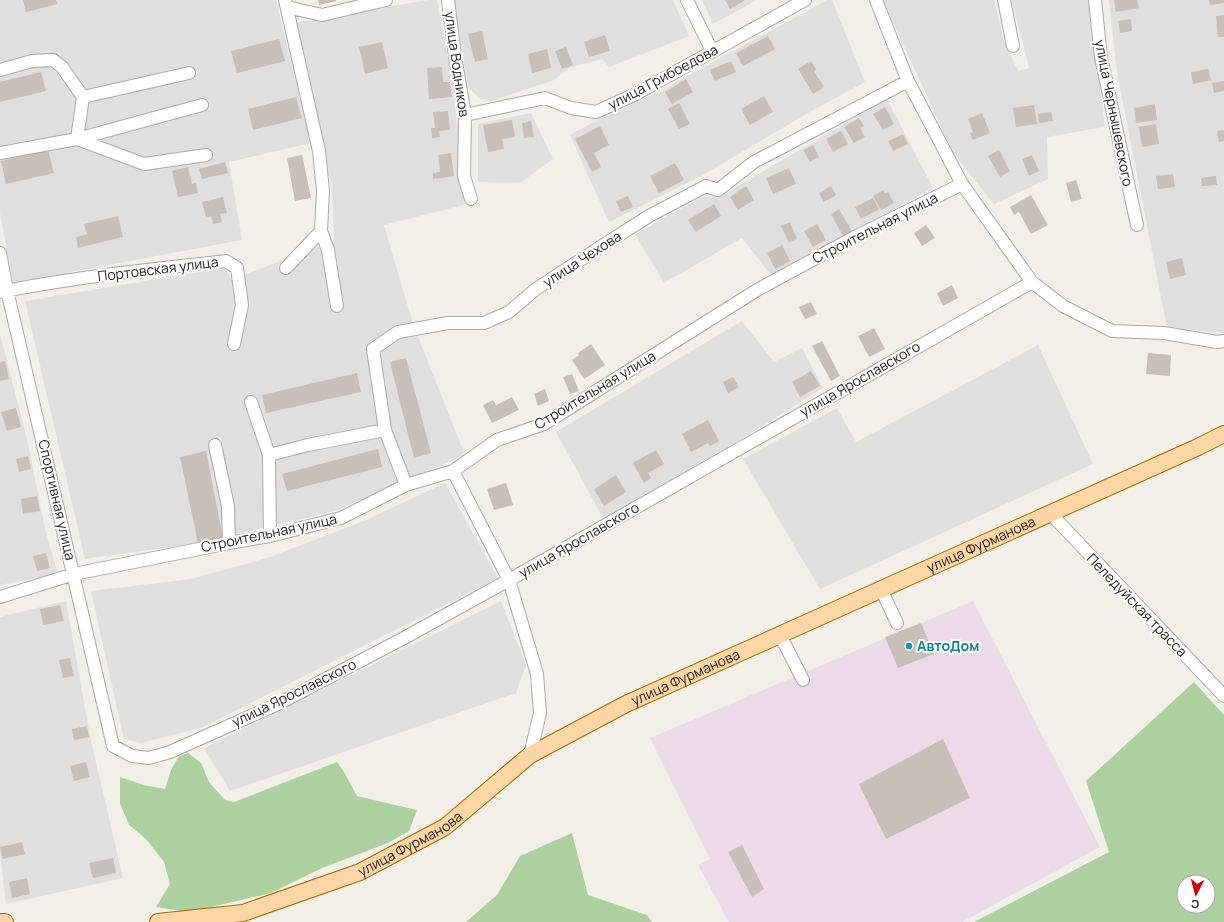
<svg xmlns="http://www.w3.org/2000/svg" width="1224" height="922" font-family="Manrope,sans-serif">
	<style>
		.residential { fill: #e0dfdf }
		.industrial { fill: #ebdbe8 }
		.forest { fill: #add19e; fill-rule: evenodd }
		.building { fill: #c7bfb8 }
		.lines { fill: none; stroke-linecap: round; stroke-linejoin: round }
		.minor-casing { stroke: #a9a9a9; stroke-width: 14 }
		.major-casing { stroke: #a06b00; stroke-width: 18 }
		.minor { stroke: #fff; stroke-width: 12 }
		.major { stroke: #fcd6a4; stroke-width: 16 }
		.culture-dot { fill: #0f9aa8; stroke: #fff; stroke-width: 1.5 }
		.labels { text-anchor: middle; stroke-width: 4; stroke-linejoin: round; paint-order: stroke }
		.street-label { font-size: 14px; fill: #222; stroke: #fff }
		.culture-label { font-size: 14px; font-weight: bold; fill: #0d838f; stroke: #fff; text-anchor: start }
	</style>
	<rect width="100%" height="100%" fill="#f2efe9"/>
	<path class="residential" d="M 0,0 L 276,0 L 311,143 L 229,162 L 242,240 L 13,283 L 0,213 Z
		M 428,0 L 437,0 L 453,85 L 464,205 L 384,225 L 413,324 L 465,455 L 335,511 L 198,543 L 85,559 L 25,301 L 224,268 L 233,279 L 334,241 L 332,187 L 317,126 L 295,23 Z
		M 454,0 L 673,0 L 689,36 L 609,67 L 602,59 L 569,68 L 554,80 L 491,101 L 479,98 L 468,87 Z
		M 702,0 L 757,0 L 713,24 Z
		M 827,0 L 832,0 L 865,82 L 808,113 L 701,176 L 609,222 L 570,135 L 592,123 L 662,90 Z
		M 883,0 L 994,0 L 1004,41 L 1018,71 L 1029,68 L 1012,0 L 1088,0 L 1105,127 L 1047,137 L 1048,179 L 994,204 L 953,153 Z
		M 1109,0 L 1224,0 L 1224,333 L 1167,328 L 1117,72 Z
		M 887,99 L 933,188 L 772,276 L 742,238 L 664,283 L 635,234 L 702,197 L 721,196 Z
		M 531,113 L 553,159 L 520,183 L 478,182 L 478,124 Z
		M 742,321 L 774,362 L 802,348 L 823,388 L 606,524 L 556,432 Z
		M 0,334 L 28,444 L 46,533 L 58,574 L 0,585 Z
		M 1038,345 L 1093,464 L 820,589 L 743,459 L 837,408 L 856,442 Z
		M 445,483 L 498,578 L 201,728 L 141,743 L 124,739 L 91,591 L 191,579 L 270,557 L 364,521 Z
		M 66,601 L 91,741 L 123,878 L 6,904 L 0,853 L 0,617 Z
		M 501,601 L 526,665 L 516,693 L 230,791 L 204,748 Z"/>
	<path class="industrial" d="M 973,601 L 1100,847 L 962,922 L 729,922 L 698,865 L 710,859 L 650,738 Z"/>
	<path class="forest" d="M 1194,682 L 1224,715 L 1224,922 L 974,922 L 1109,852 L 1086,781 ZM 1184,882 L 1208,882 L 1208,906 L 1184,906 Z
		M 188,753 L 201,763 L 209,782 L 225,800 L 234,802 L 337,762 L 344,772 L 357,796 L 417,810 L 409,831 L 388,843 L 322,868 L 271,893 L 189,912 L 156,907 L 170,884 L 164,862 L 146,839 L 129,825 L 120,803 L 120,777 L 144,785 L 165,789 L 171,770 L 179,756 Z
		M 572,833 L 588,895 L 647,915 L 652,922 L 466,922 L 497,895 L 520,856 Z"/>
	<path class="building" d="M 23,0 L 56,0 L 57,4 L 26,12 Z
		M 318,0 L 336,0 L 336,1 L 319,5 Z
		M 725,0 L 745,0 L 730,9 Z
		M 1114,0 L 1137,0 L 1139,8 L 1116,12 Z
		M 1209,0 L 1224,0 L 1224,3 L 1210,5 Z
		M 1224,15 L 1224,37 L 1218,37 L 1216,16 Z
		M 1131,19 L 1132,31 L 1120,33 L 1118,21 Z
		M 482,31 L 488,59 L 475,62 L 468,34 Z
		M 605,35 L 610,51 L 589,57 L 584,42 Z
		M 768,36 L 775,49 L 743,66 L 736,53 Z
		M 279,39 L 285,61 L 237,73 L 231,51 Z
		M 382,42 L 388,68 L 365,74 L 359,47 Z
		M 566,47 L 573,65 L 562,69 L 555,51 Z
		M 547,49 L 551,68 L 532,73 L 528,54 Z
		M 731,61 L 736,72 L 715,81 L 710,70 Z
		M 811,61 L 816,69 L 814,71 L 824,87 L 813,94 L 798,69 Z
		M 442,67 L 443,82 L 450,82 L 452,97 L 429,99 L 427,68 Z
		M 1208,69 L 1211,80 L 1193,84 L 1191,72 Z
		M 41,72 L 46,91 L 0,102 L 0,82 Z
		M 686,79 L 693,92 L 672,104 L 665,92 Z
		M 1224,81 L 1224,91 L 1214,93 L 1212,83 Z
		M 764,96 L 773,112 L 750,125 L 741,109 Z
		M 296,97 L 302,118 L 253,130 L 248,109 Z
		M 679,103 L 690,124 L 679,129 L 668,109 Z
		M 1155,104 L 1157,120 L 1136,123 L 1134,108 Z
		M 1034,105 L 1037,124 L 1016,127 L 1013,108 Z
		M 885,107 L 894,124 L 883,130 L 873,114 Z
		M 448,111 L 450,130 L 439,131 L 440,137 L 432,138 L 431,128 L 435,128 L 433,112 Z
		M 1051,112 L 1053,121 L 1039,123 L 1038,114 Z
		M 982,113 L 990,133 L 973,140 L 970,133 L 973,132 L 968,119 Z
		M 859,118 L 864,126 L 860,128 L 865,137 L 854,143 L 844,127 Z
		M 512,120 L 515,137 L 502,139 L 504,149 L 488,152 L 483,125 Z
		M 531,121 L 534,137 L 524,138 L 522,123 Z
		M 1156,124 L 1159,144 L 1142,147 L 1139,127 Z
		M 600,126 L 609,145 L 594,153 L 601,167 L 592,172 L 575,139 Z
		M 1224,130 L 1224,141 L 1219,142 L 1217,131 Z
		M 841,131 L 848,144 L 833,152 L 826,139 Z
		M 903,134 L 908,144 L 893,151 L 888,141 Z
		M 813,145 L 819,157 L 810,162 L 803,150 Z
		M 48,150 L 54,173 L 6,184 L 1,161 Z
		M 999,150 L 1010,171 L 1000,177 L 988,156 Z
		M 451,153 L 454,176 L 433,179 L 433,173 L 440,172 L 438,155 Z
		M 302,155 L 311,198 L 295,201 L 287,158 Z
		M 1032,155 L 1039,171 L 1029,176 L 1022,159 Z
		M 225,162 L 228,173 L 202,179 L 199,169 Z
		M 675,163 L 684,180 L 659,193 L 650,176 Z
		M 188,167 L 192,184 L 196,183 L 198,193 L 178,197 L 172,171 Z
		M 789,168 L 796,184 L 773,194 L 766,178 Z
		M 1173,174 L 1175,187 L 1158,189 L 1156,176 Z
		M 1216,176 L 1217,185 L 1202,186 L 1201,178 Z
		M 1076,180 L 1082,199 L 1071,202 L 1066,183 Z
		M 746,186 L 754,200 L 738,210 L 730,197 Z
		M 831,186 L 836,195 L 824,202 L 819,193 Z
		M 883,190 L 885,193 L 888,192 L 894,203 L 881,210 L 873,196 Z
		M 1031,195 L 1048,225 L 1031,234 L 1019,212 L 1014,215 L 1010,207 Z
		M 628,196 L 633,207 L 621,212 L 616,201 Z
		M 223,197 L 227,213 L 220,214 L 222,222 L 213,224 L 211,216 L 206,218 L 202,202 Z
		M 873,198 L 879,209 L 861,219 L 855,207 Z
		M 714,204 L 721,216 L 696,232 L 688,220 Z
		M 839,209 L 852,231 L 843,236 L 831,214 Z
		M 118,216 L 123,237 L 78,248 L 76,237 L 87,234 L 84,224 Z
		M 790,222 L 797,239 L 789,243 L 781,226 Z
		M 817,224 L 826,240 L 813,247 L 804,231 Z
		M 926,225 L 935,238 L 922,246 L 914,233 Z
		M 782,245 L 790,261 L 775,269 L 767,253 Z
		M 1182,258 L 1186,275 L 1170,279 L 1166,262 Z
		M 952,285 L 958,298 L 943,306 L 937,293 Z
		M 811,302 L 817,314 L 805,319 L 799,307 Z
		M 874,328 L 885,349 L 869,357 L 858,336 Z
		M 822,341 L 840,376 L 831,381 L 812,346 Z
		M 591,344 L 605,365 L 584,379 L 572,360 L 579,355 L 578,353 Z
		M 1148,353 L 1171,355 L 1170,376 L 1146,374 Z
		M 406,358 L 431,453 L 414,458 L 390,362 Z
		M 5,361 L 9,379 L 0,381 L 0,362 Z
		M 811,371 L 820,386 L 800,397 L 792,382 Z
		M 357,373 L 361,392 L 266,413 L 262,395 Z
		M 572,374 L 579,391 L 570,394 L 563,377 Z
		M 733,377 L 739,387 L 728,393 L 723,382 Z
		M 545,389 L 549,401 L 538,406 L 534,394 Z
		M 512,397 L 519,410 L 492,423 L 483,405 L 493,400 L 496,405 Z
		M 16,408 L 21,427 L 7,431 L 1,412 Z
		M 708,420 L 719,441 L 710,446 L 708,443 L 691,452 L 682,434 Z
		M 378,449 L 382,467 L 287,491 L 282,474 Z
		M 656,450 L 664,464 L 648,473 L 651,478 L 644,483 L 633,463 Z
		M 206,451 L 223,538 L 198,543 L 180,457 Z
		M 28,456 L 31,469 L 19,472 L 16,459 Z
		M 616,475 L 626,492 L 604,506 L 594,489 Z
		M 506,483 L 513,505 L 494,510 L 487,489 Z
		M 37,496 L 40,511 L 23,514 L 21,499 Z
		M 46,553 L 50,568 L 37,571 L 33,556 Z
		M 60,605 L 64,621 L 43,625 L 40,609 Z
		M 921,623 L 934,654 L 898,668 L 885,637 Z
		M 70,658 L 74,676 L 63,678 L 59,660 Z
		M 87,726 L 89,737 L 74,740 L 72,729 Z
		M 943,739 L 970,798 L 886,839 L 859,784 Z
		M 86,762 L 90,777 L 74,781 L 70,766 Z
		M 22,842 L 25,854 L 3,859 L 0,847 Z
		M 742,845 L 764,889 L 752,897 L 728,852 Z
		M 113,858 L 116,873 L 93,878 L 89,863 Z
		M 27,878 L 30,894 L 12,898 L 9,882 Z"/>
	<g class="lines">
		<g class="minor-casing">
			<path id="minor" d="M 285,0 L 319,151 L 323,191 L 321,231 L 286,268
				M 448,0 L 455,56 L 465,115 L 464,176 L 471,199
				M 687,0 L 712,51
				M 876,0 L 908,81 L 962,184 L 1032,282 L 1063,306 L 1112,331 L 1164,333 L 1217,342 L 1224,341
				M 1004,0 L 1013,46
				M 1095,0 L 1101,57 L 1137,225
				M 287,7 L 322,15 L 386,0
				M 0,70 L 32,61 L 53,60 L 62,67 L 83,97
				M 189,73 L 83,97 L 77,139 L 202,105
				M 465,115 L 545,98 L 571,108 L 596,112 L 636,94 L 805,0
				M 0,153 L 77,139 L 144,164 L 206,155
				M 321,231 L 328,250 L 337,306
				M 0,253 L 7,290 L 113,746 L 132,756 L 149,758 L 170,752 L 278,704 L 404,638 L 509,580 L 1032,282
				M 0,292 C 75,277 151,269 226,261 L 237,268 L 242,305 L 234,344
				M 251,402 L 269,455
				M 215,445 L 228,506 L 229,543
				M 453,471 L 509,580 L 537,674 L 540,713 L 530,755
				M 406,485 L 385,430 L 373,349 L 398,332 L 448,323 L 484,323 L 509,312 L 536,289 L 605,244 L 649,216 L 706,186 L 718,190 L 754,162 L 908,81
				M 1050,513 L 1224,696
				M 270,536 L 269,455 L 308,445 L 385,430
				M 881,589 L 897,623
				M 0,597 L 74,574 L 229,543 L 270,536 L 341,518 L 406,485 L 453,471 L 497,440 L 544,424 L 757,290 L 853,238 L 962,184
				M 780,635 L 803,680"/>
		</g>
		<g class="major-casing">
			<g id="major">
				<path d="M 0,922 L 5,922"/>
				<path id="s1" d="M 158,922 L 243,913 L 360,872 L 445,827 L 530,755 L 626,704 L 1198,447 L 1224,434"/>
			</g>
		</g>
		<use href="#minor" class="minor"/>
		<use href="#major" class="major"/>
	</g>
	<circle class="culture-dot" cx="909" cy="646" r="4"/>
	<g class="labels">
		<g class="street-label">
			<text transform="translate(457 64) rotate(82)" y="5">улица Водников</text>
			<text transform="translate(663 77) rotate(-28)" y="5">улица Грибоедова</text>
			<text transform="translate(1114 113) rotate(79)" y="5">улица Чернышевского</text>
			<text transform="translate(875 228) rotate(-27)" y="5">Строительная улица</text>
			<text transform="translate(582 259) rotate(-33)" y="5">улица Чехова</text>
			<text transform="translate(158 269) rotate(-7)" y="5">Портовская улица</text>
			<text transform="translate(860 379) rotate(-30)" y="5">улица Ярославского</text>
			<text transform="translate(595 390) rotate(-31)" y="5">Строительная улица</text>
			<text transform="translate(57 500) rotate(77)" y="5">Спортивная улица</text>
			<text transform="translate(269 533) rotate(-12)" y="5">Строительная улица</text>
			<text transform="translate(579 540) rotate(-30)" y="5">улица Ярославского</text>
			<text dy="5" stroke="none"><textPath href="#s1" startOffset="915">улица Фурманова</textPath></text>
			<text transform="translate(1137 605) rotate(46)" y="5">Пеледуйская трасса</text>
			<text dy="5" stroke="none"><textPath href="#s1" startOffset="591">улица Фурманова</textPath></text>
			<text transform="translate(294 693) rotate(-26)" y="5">улица Ярославского</text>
			<text dy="5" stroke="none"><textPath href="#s1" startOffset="267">улица Фурманова</textPath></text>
		</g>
		<g class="culture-label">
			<text x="917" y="651">АвтоДом</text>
		</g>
	</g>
	<g transform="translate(1196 894) rotate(186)"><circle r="19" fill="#ffffff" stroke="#a7a7a7"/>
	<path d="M0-3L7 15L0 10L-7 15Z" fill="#d40000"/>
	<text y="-6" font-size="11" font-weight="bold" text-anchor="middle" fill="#222222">С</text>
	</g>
</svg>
